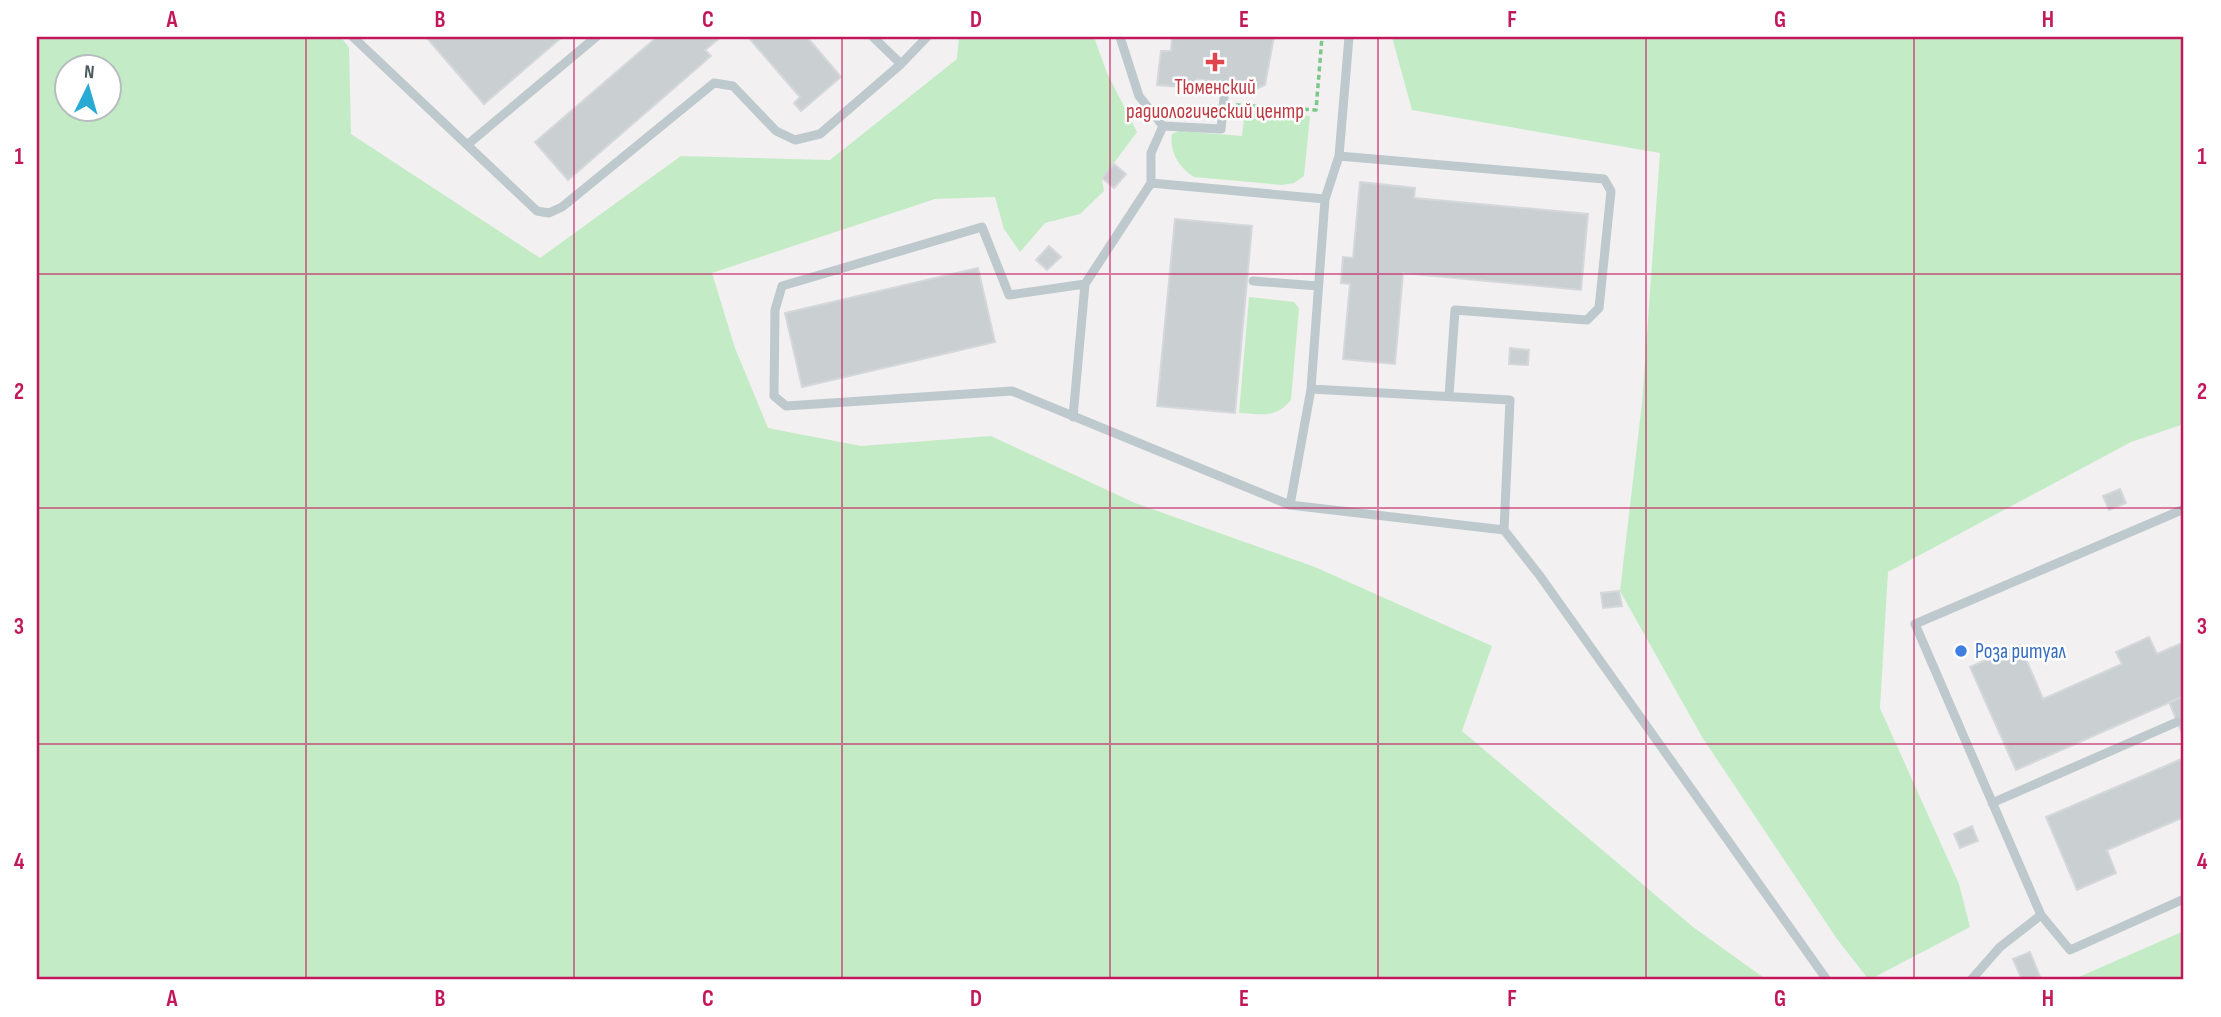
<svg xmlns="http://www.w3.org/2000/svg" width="2221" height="1017" font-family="'Sofia Sans Condensed',sans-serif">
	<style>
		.green { fill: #c3ecc6; fill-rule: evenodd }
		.building { fill: #cacfd2; stroke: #d5d8db; stroke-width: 2 }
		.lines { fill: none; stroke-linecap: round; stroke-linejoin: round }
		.path { stroke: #7dc78b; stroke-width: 3.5; stroke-dasharray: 5 3.5; stroke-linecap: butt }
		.service { stroke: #bdc9cc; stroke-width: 9 }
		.grid { fill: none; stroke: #c2185b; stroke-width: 2; stroke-opacity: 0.55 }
		.health-dot { fill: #e0444e; stroke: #fff; stroke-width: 2.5 }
		.shop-dot { fill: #3f7fe0; stroke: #fff; stroke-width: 2.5 }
		.labels { text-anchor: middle; stroke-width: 5; stroke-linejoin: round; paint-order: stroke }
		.health-label { font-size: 21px; fill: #be3a42; stroke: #fff }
		.shop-label { font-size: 21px; fill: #366cbe; stroke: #fff; text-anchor: start }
		.neatline { fill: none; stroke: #c2185b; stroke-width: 2.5 }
		.grid-label { font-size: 23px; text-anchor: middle; font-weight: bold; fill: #c2185b }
	</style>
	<rect width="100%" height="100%" fill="#f2f0f1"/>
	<path class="green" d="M 37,37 L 341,37 L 349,48 L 351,134 L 540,258 L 681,156 L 830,160 L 957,59 L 959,37 L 1094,37 L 1107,73 L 1137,132 L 1102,179 L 1104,191 L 1080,214 L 1045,223 L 1020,252 L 1004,229 L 995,197 L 935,199 L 712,273 L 735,348 L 768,428 L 861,446 L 991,436 L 1135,503 L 1315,567 L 1492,646 L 1462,731 L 1693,927 L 1767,980 L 37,980 ZM 66,66 L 108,66 L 108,108 L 66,108 Z
		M 1392,37 L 2184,37 L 2184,424 L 2131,442 L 1888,572 L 1880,708 L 1959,884 L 1970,927 L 1869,980 L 1837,939 L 1702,737 L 1620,591 L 1642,403 L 1660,153 L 1412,110 Z
		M 1245,110 L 1310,116 L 1304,176 L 1294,183 L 1282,185 L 1194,177 C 1179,168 1169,152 1172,134 L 1179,131 L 1242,136 Z
		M 1249,297 L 1294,302 L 1299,308 L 1291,400 C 1275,419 1262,414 1239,413 Z
		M 2184,931 L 2184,980 L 2072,980 Z"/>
	<path class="building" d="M 426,37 L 562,37 L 484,104 Z
		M 657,37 L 721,37 L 705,50 L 711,56 L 568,180 L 535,142 Z
		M 748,37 L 807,37 L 841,77 L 801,111 L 794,103 L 800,97 Z
		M 1172,37 L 1274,37 L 1265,85 L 1249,92 L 1229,92 L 1212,87 L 1213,81 L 1197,79 L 1196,88 L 1157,85 L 1161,51 L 1171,51 Z
		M 1114,164 L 1126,174 L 1114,188 L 1102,178 Z
		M 1360,182 L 1415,188 L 1414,198 L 1588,214 L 1581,290 L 1403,273 L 1395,364 L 1343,359 L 1350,284 L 1341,283 L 1343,257 L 1353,258 Z
		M 1175,219 L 1252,226 L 1235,413 L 1157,406 Z
		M 1049,246 L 1061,257 L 1047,270 L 1036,260 Z
		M 978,268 L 995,342 L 802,387 L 785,313 Z
		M 1510,348 L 1529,350 L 1528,365 L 1509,364 Z
		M 2120,489 L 2126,503 L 2109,510 L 2103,496 Z
		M 1619,591 L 1622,606 L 1603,608 L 1601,593 Z
		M 2149,637 L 2157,654 L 2184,642 L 2184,696 L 2016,770 L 1970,667 L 2020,645 L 2043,699 L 2122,664 L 2116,652 Z
		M 2184,696 L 2184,738 L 2169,702 Z
		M 2184,758 L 2184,817 L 2107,850 L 2116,873 L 2077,890 L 2046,817 Z
		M 1972,826 L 1978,841 L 1960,848 L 1954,834 Z
		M 2030,952 L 2040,977 L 2031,980 L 2022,980 L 2013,959 Z"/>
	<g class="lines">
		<path class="path" d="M 1236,105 L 1316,110 L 1322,37"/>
		<path class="service" d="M 353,37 L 537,211 L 549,213 L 562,207 L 714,83 L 733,86 L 776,131 L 795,140 L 820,134 L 901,64 L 927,37
			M 873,37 L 901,64
			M 1120,37 L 1139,96 L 1163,126 L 1151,153 L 1151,183 L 1325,199
			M 1349,37 L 1339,156 L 1325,199 L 1311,389 L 1290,505 L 1504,530 L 1540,576 L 1827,980
			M 1163,126 L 1221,129 L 1224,98
			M 467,145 L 596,37
			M 1339,156 L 1604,179 L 1611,191 L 1599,308 L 1587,320 L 1455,310 L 1449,396
			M 1253,281 L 1318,286
			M 1085,284 L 1009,295 L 982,227 L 782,286 L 775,310 L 774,396 L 786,406 L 1012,391 L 1290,505
			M 1311,389 L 1510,400 L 1504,530
			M 1073,417 L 1085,284 L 1151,183
			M 2184,509 L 1915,624 L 2041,915 L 2070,950 L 2184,899
			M 1992,803 L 2177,722
			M 1971,980 L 2000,947 L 2041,915"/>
	</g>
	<path class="grid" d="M 306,37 L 306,980M 574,37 L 574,980M 842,37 L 842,980M 1110,37 L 1110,980M 1378,37 L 1378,980M 1646,37 L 1646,980M 1914,37 L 1914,980M 37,274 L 2184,274M 37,508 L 2184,508M 37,744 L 2184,744"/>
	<path class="health-dot" d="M1211.5 51.5h7v7h7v7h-7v7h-7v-7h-7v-7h7z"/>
	<circle class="shop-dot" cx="1961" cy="651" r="7"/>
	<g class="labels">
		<g class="health-label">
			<text x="1215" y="94">Тюменский<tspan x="1215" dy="24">радиологический центр</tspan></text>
		</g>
		<g class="shop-label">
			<text x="1975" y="658">Роза ритуал</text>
		</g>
	</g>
	<rect width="2221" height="1017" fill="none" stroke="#ffffff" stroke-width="77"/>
	<g transform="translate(88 88) rotate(5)"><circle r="33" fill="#ffffff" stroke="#b6bdbe" stroke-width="2"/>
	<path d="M0-5L12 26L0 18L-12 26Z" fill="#28aad4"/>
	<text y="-10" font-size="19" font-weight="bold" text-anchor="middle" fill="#49595c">N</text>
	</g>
	<rect x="38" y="38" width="2144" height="940" class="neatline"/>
	<g class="grid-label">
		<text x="172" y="27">A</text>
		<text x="440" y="27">B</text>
		<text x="708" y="27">C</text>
		<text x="976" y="27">D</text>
		<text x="1244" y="27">E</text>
		<text x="1512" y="27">F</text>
		<text x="1780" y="27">G</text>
		<text x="2048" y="27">H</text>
		<text x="19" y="164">1</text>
		<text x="2202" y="164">1</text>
		<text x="19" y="399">2</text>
		<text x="2202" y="399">2</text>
		<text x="19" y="634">3</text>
		<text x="2202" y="634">3</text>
		<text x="19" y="869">4</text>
		<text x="2202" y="869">4</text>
		<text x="172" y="1006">A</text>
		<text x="440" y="1006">B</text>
		<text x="708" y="1006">C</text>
		<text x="976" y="1006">D</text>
		<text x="1244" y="1006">E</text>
		<text x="1512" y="1006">F</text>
		<text x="1780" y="1006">G</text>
		<text x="2048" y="1006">H</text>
	</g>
</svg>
